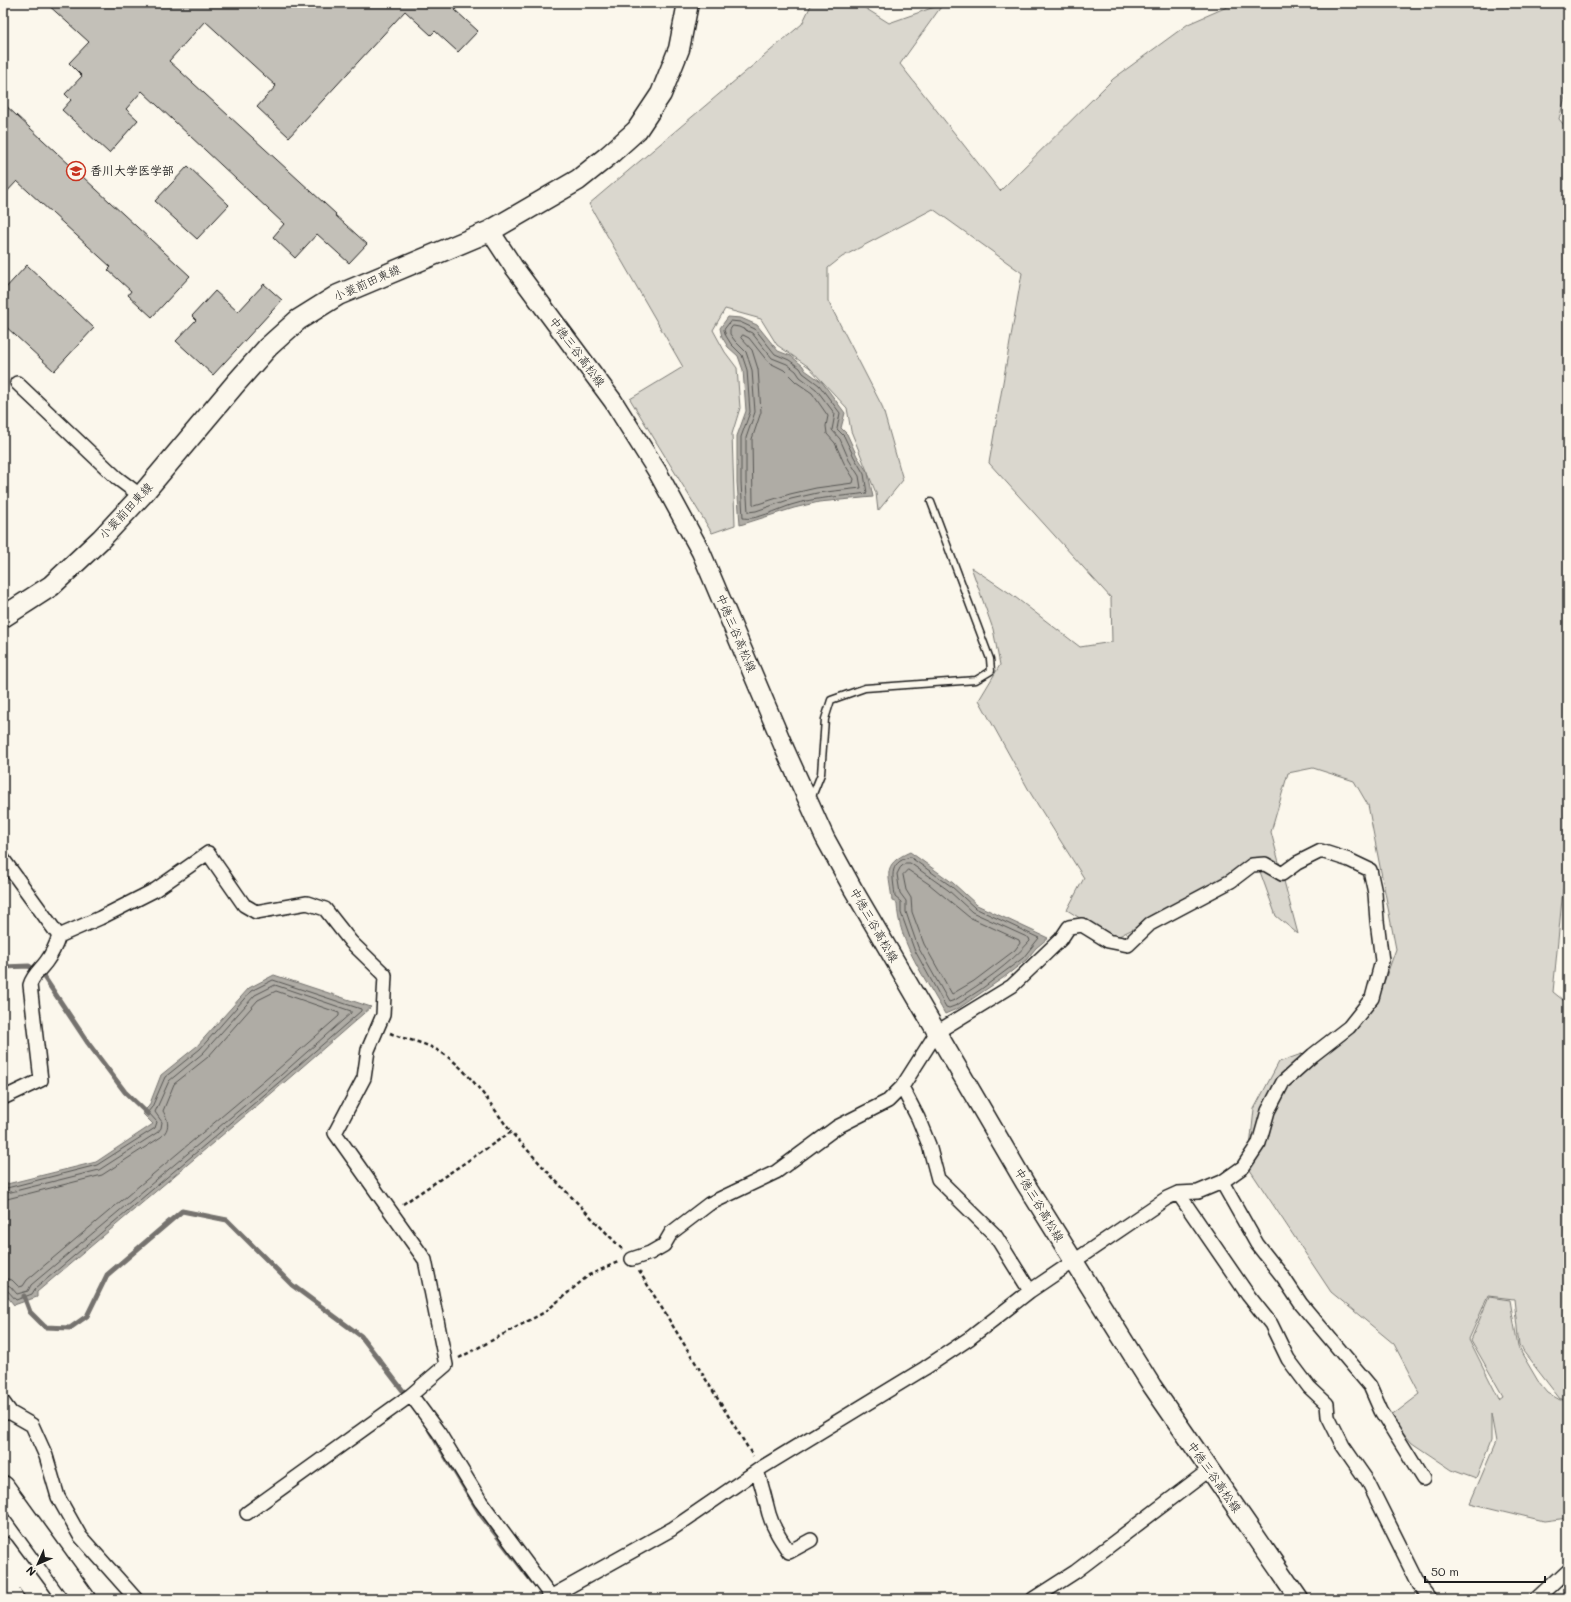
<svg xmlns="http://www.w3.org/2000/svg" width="1571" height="1602" font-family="Mali,'Klee One',sans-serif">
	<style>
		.green { fill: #dad7ce; stroke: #7b7a75 }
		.water { fill: #afaca5; stroke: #74726e }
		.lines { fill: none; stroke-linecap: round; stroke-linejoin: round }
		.shore { stroke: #575653; stroke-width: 1 }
		.stream { stroke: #74726e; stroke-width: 5 }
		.building { fill: #c3c0b8; stroke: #1c1c1c }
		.lane-casing { stroke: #1c1c1c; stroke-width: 9 }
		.street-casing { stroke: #1c1c1c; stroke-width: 16 }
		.secondary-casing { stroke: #1c1c1c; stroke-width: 21 }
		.primary-casing { stroke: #1c1c1c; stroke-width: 23 }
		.highway-casing { stroke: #1c1c1c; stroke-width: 25 }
		.path { stroke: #1c1c1c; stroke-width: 2.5; stroke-dasharray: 4 3; stroke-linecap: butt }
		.lane { stroke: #fbf7ec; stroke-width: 6 }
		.street { stroke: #fbf7ec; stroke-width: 13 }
		.secondary { stroke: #fbf7ec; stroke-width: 18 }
		.primary { stroke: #fbf7ec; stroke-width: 20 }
		.highway { stroke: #fbf7ec; stroke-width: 22 }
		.labels { text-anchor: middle; stroke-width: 4; stroke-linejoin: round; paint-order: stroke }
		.poi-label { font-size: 12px; font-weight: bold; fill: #1c1c1c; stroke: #fbf7ec; text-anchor: start }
		.street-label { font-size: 12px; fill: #1c1c1c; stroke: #fbf7ec }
	</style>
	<rect width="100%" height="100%" fill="#fbf7ec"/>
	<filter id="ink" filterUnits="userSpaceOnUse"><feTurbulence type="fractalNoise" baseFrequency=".025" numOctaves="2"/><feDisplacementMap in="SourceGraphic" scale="8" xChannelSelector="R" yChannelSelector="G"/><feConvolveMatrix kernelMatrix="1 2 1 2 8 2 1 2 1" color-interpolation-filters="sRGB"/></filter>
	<g filter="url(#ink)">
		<path class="green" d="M 812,3 L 857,3 L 889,23 L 943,4 L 900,64 L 1000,191 L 1113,79 L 1188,24 L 1236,3 L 1534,3 L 1568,7 L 1568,86 L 1559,119 L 1568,130 L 1568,890 L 1563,889 L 1553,992 L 1568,1004 L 1568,1082 L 1567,1089 L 1568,1116 L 1568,1398 L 1560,1399 L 1519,1346 L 1514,1299 L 1488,1296 L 1469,1339 L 1499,1399 L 1503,1396 L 1471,1340 L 1489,1297 L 1510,1300 L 1518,1347 L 1538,1381 L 1548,1393 L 1560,1400 L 1568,1399 L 1568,1518 L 1544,1521 L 1470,1503 L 1496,1442 L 1491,1414 L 1491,1441 L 1476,1479 L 1452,1470 L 1412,1443 L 1390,1417 L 1420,1394 L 1394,1344 L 1331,1292 L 1248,1167 L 1254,1109 L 1279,1062 L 1324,1046 L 1377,1002 L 1396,949 L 1368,805 L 1354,781 L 1313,768 L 1288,773 L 1271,832 L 1298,934 L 1276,916 L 1258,866 L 1113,939 L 1067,910 L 1084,878 L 1031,794 L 979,700 L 1000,665 L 993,629 L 971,567 L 1011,594 L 1080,647 L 1112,642 L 1111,598 L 989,463 L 1022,273 L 933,209 L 842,257 L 828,268 L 828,301 L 882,406 L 903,480 L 878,511 L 876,493 L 851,431 L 847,408 L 809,367 L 777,345 L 761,319 L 725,309 L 713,330 L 725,352 L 737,368 L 740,408 L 732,434 L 735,525 L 712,533 L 630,399 L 683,367 L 589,204 L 802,24 Z"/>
		<path class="water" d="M 728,317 L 741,318 L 757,325 L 778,351 L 791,356 L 803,366 L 805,370 L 822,382 L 845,413 L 841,428 L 847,434 L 857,456 L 868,473 L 873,497 L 819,502 L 794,508 L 740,525 L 737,482 L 737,436 L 746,411 L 743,370 L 738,356 L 728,347 L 722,337 L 720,328 Z
			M 910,852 L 953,883 L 977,905 L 1048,938 L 1036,948 L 1026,960 L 1003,978 L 959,1008 L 945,1014 C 927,980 898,943 897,903 L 892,901 C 890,875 880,865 910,852 Z
			M 274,975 L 371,1007 L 286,1081 L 37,1292 L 37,1297 L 14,1305 L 3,1291 L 3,1185 L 96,1162 L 153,1124 L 142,1113 L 149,1106 L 161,1075 L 197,1046 L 249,988 Z"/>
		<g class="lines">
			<path class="shore" d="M 731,321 L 740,322 L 755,329 L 775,354 L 789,360 L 800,368 L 803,373 L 819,385 L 840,413 L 837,429 L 844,436 L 854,457 L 864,474 L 867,493 C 841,497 816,497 791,505 C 779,509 754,521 743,518 L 741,482 L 741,437 L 750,412 L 747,370 L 742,355 L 731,344 L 726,336 L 724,330 Z
				M 733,326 L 739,327 L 752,333 L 772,358 L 787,364 L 796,371 L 800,377 L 816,389 L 835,414 L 832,430 L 840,439 L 849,460 L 859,476 L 861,488 L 817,493 L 791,499 L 756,511 L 748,512 L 746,482 L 746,438 L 755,412 L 752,370 L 746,352 L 735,341 L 730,334 L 730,330 Z
				M 743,335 L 749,338 L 768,362 L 784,370 L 796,382 L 812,393 L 828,416 L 826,426 L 827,434 L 835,443 L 844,463 L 854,479 L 853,483 L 816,488 L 790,494 L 755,505 L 753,504 L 752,439 L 761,412 L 758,369 L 752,350 L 741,338 Z
				M 910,857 L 951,886 L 975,908 L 1039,938 L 1023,958 L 980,990 L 957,1005 L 949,1008 L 946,1007 L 914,949 L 901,913 L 901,902 L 895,897 C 894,879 886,863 910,857 Z
				M 906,863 L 910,863 L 948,890 L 972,912 L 1029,938 L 1030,941 C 1009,965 982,983 955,1000 L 949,1002 L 918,947 L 911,927 L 906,912 L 906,901 L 900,893 L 897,874 L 900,868 Z
				M 908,870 L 929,884 L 969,917 L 1019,940 L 1020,943 L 1015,950 L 974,981 L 952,994 L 924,944 L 912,912 L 911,898 L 906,890 L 903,875 Z
				M 3,1189 L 97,1165 L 155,1128 L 157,1122 L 148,1112 L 152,1107 L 165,1077 L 200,1049 L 251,991 L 273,980 L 361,1009 L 361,1011 L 284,1078 L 35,1289 L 32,1294 L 16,1300 L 7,1290 L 3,1289
				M 3,1194 L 99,1170 L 158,1132 L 161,1128 L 162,1122 L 155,1112 L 169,1081 L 203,1053 L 255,995 L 275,985 L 351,1011 L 351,1013 L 281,1075 L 31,1285 L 28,1291 L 17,1294 L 10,1286 L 3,1284
				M 3,1200 L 102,1175 L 161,1137 C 171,1128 168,1120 163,1111 L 174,1084 L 208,1057 L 258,1000 L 276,991 L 339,1013 L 339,1016 L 277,1070 L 27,1280 L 23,1286 L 19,1287 L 12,1280 L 3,1278"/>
			<path class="stream" d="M 3,967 L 29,966 L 44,977 L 88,1043 L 125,1092 L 148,1114
				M 24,1296 L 30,1312 L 45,1327 L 70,1328 L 87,1316 L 107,1275 L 182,1211 L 227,1220 L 292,1285 L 361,1336 L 407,1396
				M 430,1431 L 481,1515 L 532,1581"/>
		</g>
		<path class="building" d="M 46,3 L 461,3 L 455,10 L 478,31 L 458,52 L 435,31 L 431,35 L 405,11 L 289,137 L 257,107 L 276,86 L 205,21 L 169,61 L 336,214 L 335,215 L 367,244 L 349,263 L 317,234 L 295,258 L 273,237 L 284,224 L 142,91 L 126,109 L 138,120 L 109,153 L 62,110 L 71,100 L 65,94 L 82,76 L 69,63 L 89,42 Z
			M 3,103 L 190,276 L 152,317 L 128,295 L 131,291 L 108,270 L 111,267 L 17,181 L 3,196 Z
			M 188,166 L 229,205 L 197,239 L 155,201 Z
			M 27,265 L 94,328 L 54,371 L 3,324 L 3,291 Z
			M 264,284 L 282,300 L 213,375 L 176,341 L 196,320 L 192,316 L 215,291 L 238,312 Z"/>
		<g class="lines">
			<g class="lane-casing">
				<path id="lane" d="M 811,799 L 821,774 L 825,719 L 831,700 L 865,688 L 976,680 L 991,671 L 990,659 L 931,502"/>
			</g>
			<g class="street-casing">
				<path id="street" d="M 17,383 L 117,478 L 141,496
					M 3,859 L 59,936
					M 902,1087 L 918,1118 L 929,1145 L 938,1179 L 995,1235 L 1030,1291
					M 3,1098 L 41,1080 L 30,985 C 33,975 40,970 46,962 C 52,954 56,945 59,936 L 100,918 L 155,890 L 208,853 L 244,905 L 256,912 L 307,903 L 325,909 L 351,942 L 385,975 L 383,1015 L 368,1050 L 364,1078 L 335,1133 L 425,1260 L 446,1365 L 411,1395 L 439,1433 L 481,1502 L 553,1599
					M 1222,1182 L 1257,1244 L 1283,1277 L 1301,1304 L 1370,1386 L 1381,1411 L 1423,1479
					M 1178,1193 L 1248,1295 L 1271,1324 L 1288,1359 L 1309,1387 L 1327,1404 L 1328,1416 L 1343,1446 L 1368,1482 L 1420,1586 L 1430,1599
					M 3,1402 L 11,1413
					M 3,1413 L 11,1413 L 32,1425 L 46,1456 L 58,1497 L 80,1536 L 136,1599
					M 757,1471 C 762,1485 765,1499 769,1514 C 773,1528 781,1540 789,1552 L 811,1540
					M 247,1513 L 411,1395
					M 552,1596 L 672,1529 L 761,1468 L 925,1368 L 970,1338 L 1030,1291 L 1167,1198 L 1178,1193 L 1198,1192 L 1222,1182 L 1243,1167 L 1259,1143 L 1268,1111 L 1283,1082 L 1313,1055 L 1349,1027 L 1372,998 L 1382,961 L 1377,921 L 1375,893 L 1370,870 L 1349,860 L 1321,851 L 1297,863 L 1282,874 L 1265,864 L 1252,865 L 1231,881 L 1150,924 L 1128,945 L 1108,941 L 1082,925 L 1069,927 L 1061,939 L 1012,986 L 937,1032 L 902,1087 L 888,1101 L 837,1127 L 776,1172 L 709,1204 L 671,1233 L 664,1245 L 650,1253 L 632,1259
					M 1033,1599 L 1075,1572 L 1209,1470
					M 1537,1599 L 1568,1570"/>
			</g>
			<g class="secondary-casing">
				<path id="secondary" d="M 490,231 L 513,266 L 613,401 L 657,471 L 701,552 L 786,752 L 825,838 L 853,889 L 1025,1183 L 1152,1386 L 1299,1599"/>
			</g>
			<g class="primary-casing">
				<path id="primary" d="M 3,617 L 51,586 L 101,539 L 141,496 L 236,383 L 268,347 L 298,320 L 338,295 L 490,231 L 578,180 L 608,156 L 637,130 L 661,94 L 679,49 L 688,3"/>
			</g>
			<g class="highway-casing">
				<path id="highway" d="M 3,1487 L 84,1599
					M 3,1548 L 41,1599
					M 3,1581 L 12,1599"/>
			</g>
			<path class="path" d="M 390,1033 C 403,1039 418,1041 431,1047 C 464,1061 490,1104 511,1132
				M 403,1204 L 511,1132 L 556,1181 L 623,1250
				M 639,1271 L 753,1456
				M 459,1358 L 545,1312 L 589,1275 L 618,1262"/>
			<use href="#lane" class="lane"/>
			<use href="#street" class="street"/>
			<use href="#secondary" class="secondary"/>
			<use href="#primary" class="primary"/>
			<use href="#highway" class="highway"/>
		</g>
	</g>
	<defs>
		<g id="university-ring" transform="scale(1)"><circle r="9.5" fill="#fbf7ec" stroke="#c8321e" stroke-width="1.5"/><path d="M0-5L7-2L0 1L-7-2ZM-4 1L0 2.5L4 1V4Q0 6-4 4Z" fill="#c8321e"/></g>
	</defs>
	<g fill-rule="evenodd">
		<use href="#university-ring" x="76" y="171"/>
	</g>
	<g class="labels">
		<g class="poi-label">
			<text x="90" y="175">香川大学医学部</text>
		</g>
		<g class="street-label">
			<text transform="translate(367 283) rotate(-24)" y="4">小蓑前田東線</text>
			<text transform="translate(577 352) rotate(53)" y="4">中徳三谷高松線</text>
			<text transform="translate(126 511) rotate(-47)" y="4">小蓑前田東線</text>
			<text transform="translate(736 633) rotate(67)" y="4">中徳三谷高松線</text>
			<text transform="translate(874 925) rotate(60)" y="4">中徳三谷高松線</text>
			<text transform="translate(1039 1205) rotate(59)" y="4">中徳三谷高松線</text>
			<text transform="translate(1214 1477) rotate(55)" y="4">中徳三谷高松線</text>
		</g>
	</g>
	<rect width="1571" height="1602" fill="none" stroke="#fbf7ec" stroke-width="16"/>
	<rect x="8" y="8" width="1555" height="1586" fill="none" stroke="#1c1c1c" stroke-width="1.5" filter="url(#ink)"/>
	<g transform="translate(38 1564) rotate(225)" stroke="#fbf7ec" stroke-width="3" paint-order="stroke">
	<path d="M0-3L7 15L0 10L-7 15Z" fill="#1c1c1c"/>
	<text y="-6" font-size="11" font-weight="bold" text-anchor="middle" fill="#1c1c1c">N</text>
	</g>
	<path d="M1425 1576v6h120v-6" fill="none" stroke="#1c1c1c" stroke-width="2"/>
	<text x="1431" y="1576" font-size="12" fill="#1c1c1c" stroke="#fbf7ec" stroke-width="3" paint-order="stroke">50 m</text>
</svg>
